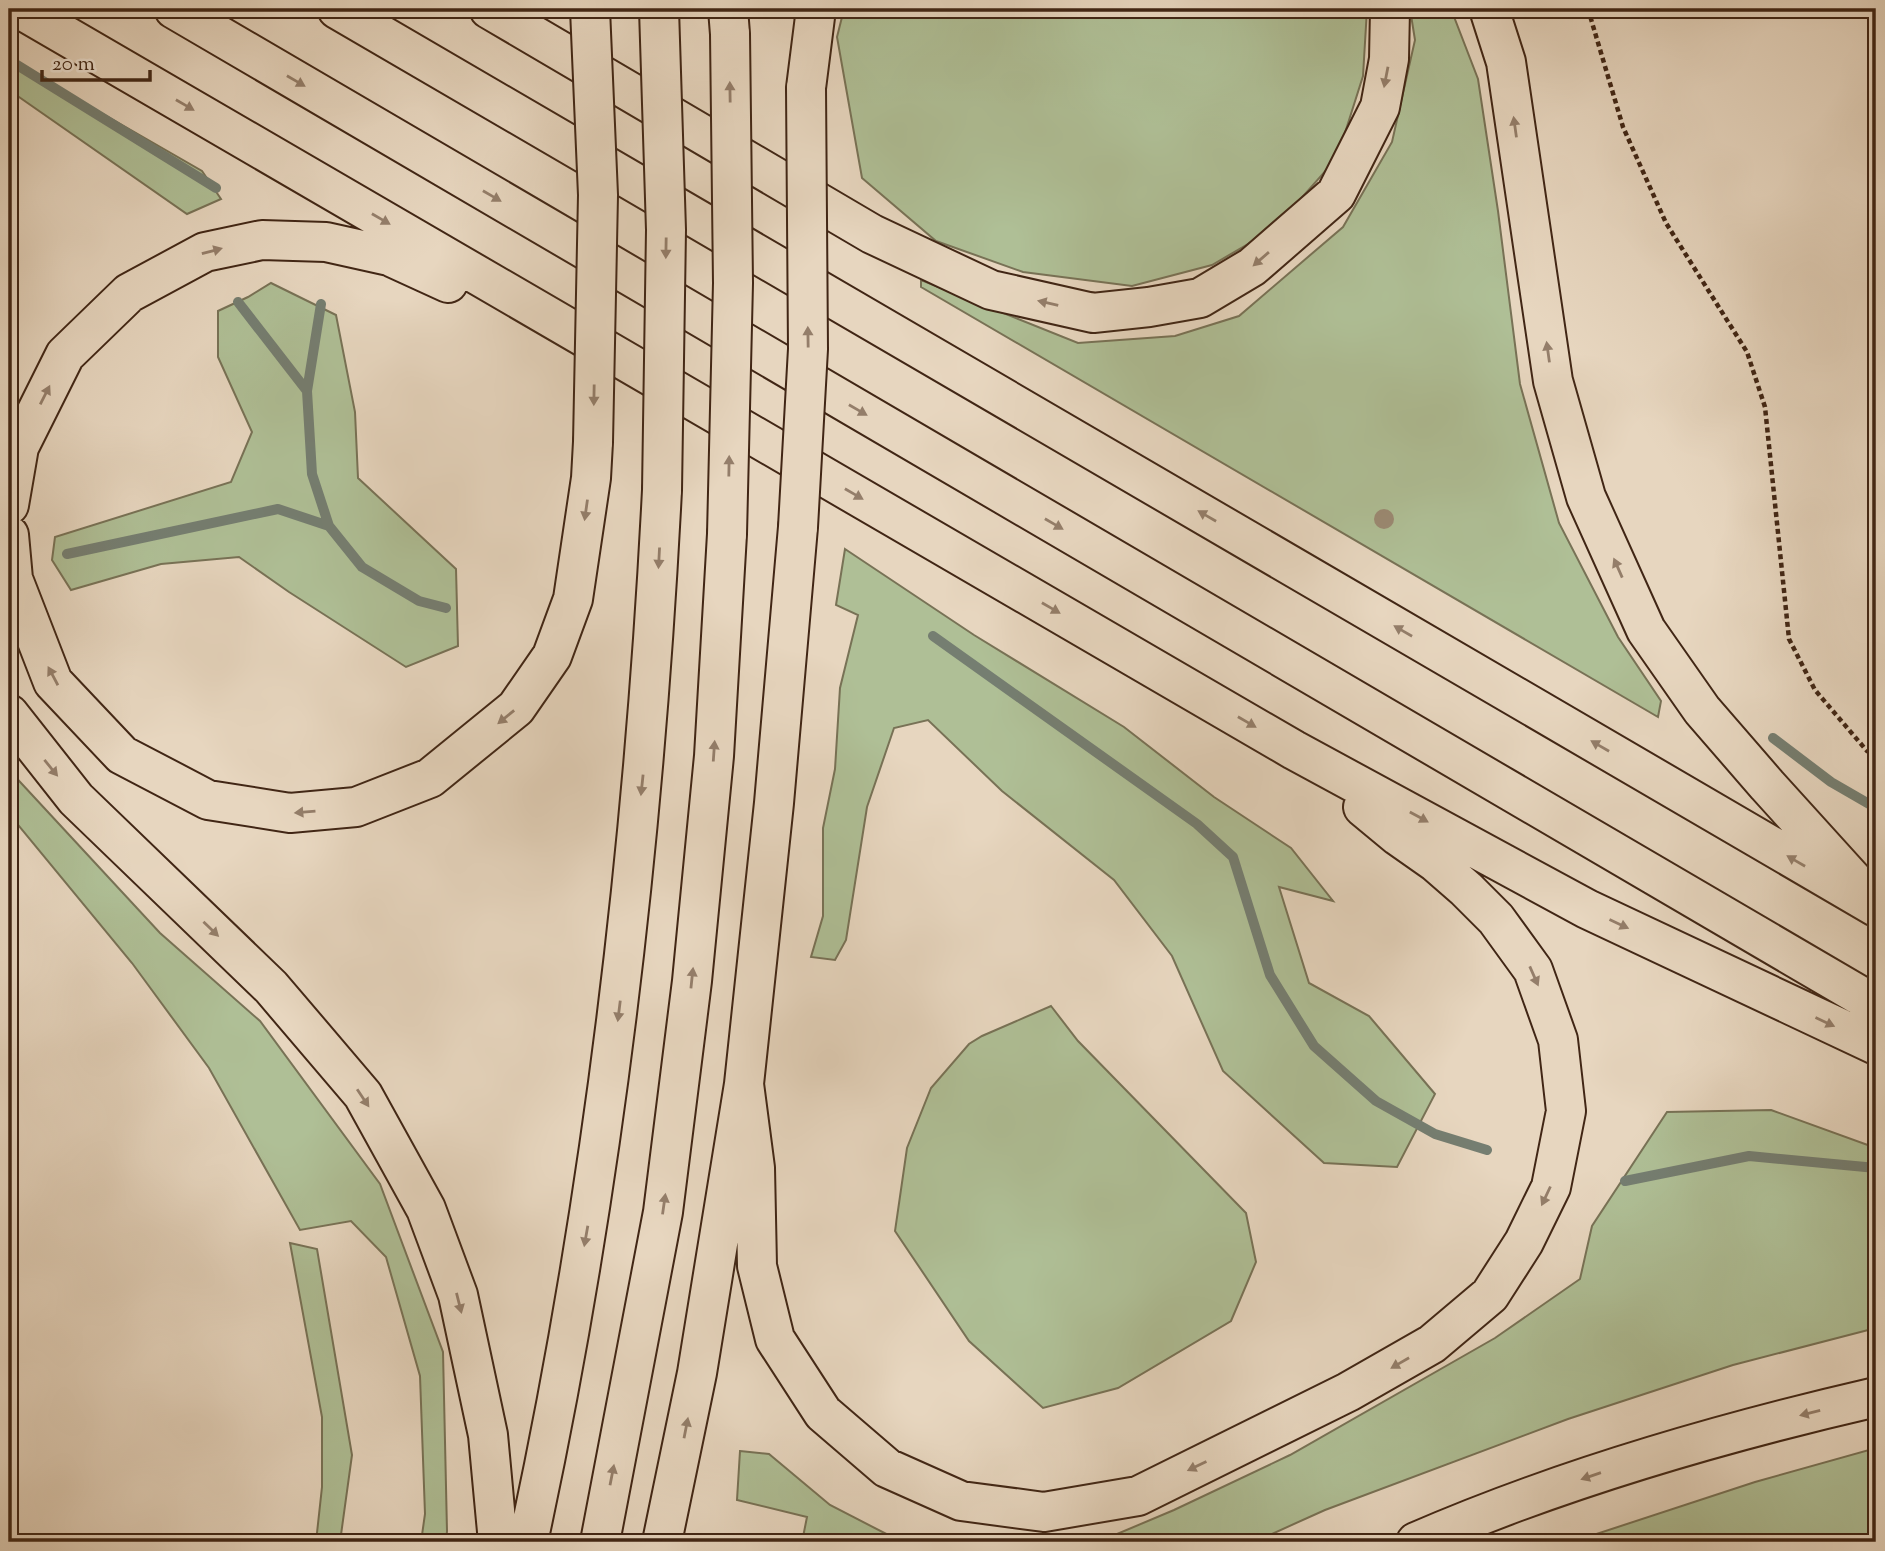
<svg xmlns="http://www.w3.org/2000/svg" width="1885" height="1551" font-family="'Sorts Mill Goudy',serif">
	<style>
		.green { fill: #afbf96; stroke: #787256; stroke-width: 2 }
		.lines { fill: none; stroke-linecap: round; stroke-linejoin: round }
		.stream { stroke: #757e71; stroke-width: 10 }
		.motorway-casing { stroke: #412615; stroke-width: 42 }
		.path { stroke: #412615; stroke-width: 4.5; stroke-dasharray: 5 3.5; stroke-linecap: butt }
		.motorway { stroke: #e7d6bf; stroke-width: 38 }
		.motorway-bridge-casing { stroke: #412615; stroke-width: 42; stroke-linecap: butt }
		.motorway-bridge { stroke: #e7d6bf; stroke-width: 38 }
		.tree { fill: #9b8a73 }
		.oneway { fill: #947e6a }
	</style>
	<rect width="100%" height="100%" fill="#e7d6bf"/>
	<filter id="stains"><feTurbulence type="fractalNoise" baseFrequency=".00286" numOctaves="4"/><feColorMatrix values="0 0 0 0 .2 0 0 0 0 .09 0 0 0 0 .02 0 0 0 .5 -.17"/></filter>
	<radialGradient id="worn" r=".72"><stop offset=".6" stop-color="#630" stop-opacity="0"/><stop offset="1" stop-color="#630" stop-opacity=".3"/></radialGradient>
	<path class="green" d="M 844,9 L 1367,9 L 1363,76 L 1337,158 L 1274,229 L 1212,265 L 1132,286 L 1023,272 L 936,241 L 862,178 L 837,37 Z
		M 1410,9 L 1451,9 L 1478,79 L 1498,211 L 1520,384 L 1559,523 L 1618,637 L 1661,701 L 1658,717 L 921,287 L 921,280 L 1078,343 L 1175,336 L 1239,316 L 1343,227 L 1392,142 L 1415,40 Z
		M 9,57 L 16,64 L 202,171 L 221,199 L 187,214 L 9,90 Z
		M 271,283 L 336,315 L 355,412 L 358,478 L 456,569 L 458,646 L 406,667 L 289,592 L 239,557 L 161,564 L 71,590 L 52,560 L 55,537 L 231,482 L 252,432 L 218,357 L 218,311 L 248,297 Z
		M 845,549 L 974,635 L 1124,727 L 1214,797 L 1291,848 L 1333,901 L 1279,887 L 1309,983 L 1369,1016 L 1435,1094 L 1397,1167 L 1324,1163 L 1223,1071 L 1172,956 L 1114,880 L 1002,791 L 928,720 L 894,728 L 867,807 L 846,940 L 835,960 L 811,957 L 823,916 L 823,828 L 835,769 L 840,688 L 858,615 L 836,605 Z
		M 9,770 L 160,933 L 260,1021 L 380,1184 L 443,1352 L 447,1531 L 446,1542 L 421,1542 L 425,1514 L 420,1376 L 386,1257 L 351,1221 L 300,1230 L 209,1068 L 132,963 L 9,814 Z
		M 1051,1006 L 1078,1041 L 1246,1213 L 1256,1262 L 1231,1321 L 1118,1388 L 1043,1408 L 969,1341 L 895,1231 L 907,1148 L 931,1088 L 969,1044 L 982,1036 Z
		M 1771,1110 L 1876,1148 L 1876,1328 L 1733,1365 L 1568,1419 L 1325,1510 L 1254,1542 L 1098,1542 L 1174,1510 L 1290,1455 L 1495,1338 L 1580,1279 L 1592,1226 L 1667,1112 Z
		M 290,1243 L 317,1249 L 352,1455 L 340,1542 L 316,1542 L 322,1487 L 322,1417 Z
		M 1876,1448 L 1876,1542 L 1572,1542 L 1755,1482 Z
		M 740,1451 L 769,1454 L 830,1505 L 902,1542 L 802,1542 L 807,1517 L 737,1500 Z"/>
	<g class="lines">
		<path class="stream" d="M 9,60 L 216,188
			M 238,302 L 307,391
			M 321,304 L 307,391 L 312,474 L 329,526 L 362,567 L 419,601 L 446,608
			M 67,554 L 278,509 L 329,526
			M 933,636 L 1197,824 L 1233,857 L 1270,975 L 1314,1046 L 1376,1101 L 1435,1134 L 1487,1150
			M 1773,738 L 1831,782 L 1876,808
			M 1625,1181 L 1749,1156 L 1876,1168"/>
		<g class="motorway-casing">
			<path id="motorway" d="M 20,9 L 1294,750 L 1587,909 L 1876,1045
				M 174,9 L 1876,1005
				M 337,9 L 1876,907
				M 489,9 L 872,234 L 991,290 L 1093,313 L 1149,307 L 1200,298 L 1252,267 L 1336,194 L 1380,107 L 1389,59 L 1390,9
				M 728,9 L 730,34
				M 1489,9 L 1506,62 L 1553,381 L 1586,497 L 1646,630 L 1702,710 L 1767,785 L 1854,881
				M 806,88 L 816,9
				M 9,505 L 19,447 L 65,355 L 129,293 L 205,252 L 262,240 L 326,242 L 389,256 L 448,283
				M 9,535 L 13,579 L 53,682 L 122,755 L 208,800 L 290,813 L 356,807 L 430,778 L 516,708 L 552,656 L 573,599 L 591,478 L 593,442
				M 9,714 L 76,799 L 271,987 L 363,1095 L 426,1209 L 458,1295 L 488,1435 L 498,1542
				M 744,1084 L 755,1168 L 757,1266 L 775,1339 L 823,1413 L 887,1468 L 961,1501 L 1044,1512 L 1138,1496 L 1348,1392 L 1432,1344 L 1490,1295 L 1524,1242 L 1551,1187 L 1566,1111 L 1558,1040 L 1533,970 L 1496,919 L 1466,889 L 1435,862 L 1398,836 L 1363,807
				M 528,1542 C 603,1196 644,844 662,490
				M 600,1542 L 663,1212 L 692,981 L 714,756 L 727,534
				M 662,1542 L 697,1373 L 744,1084 L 774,803 L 798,527
				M 1416,1542 C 1563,1478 1720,1433 1876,1397"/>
		</g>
		<path class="path" d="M 1588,9 L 1623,127 L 1666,223 L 1747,352 L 1765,407 L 1789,639 L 1815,690 L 1867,751 L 1876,757"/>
		<use href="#motorway" class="motorway"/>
		<g class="motorway-bridge-casing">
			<path id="motorway-bridge" d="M 590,9 L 598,195 L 593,442
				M 659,9 L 666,230 L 662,490
				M 798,527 L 808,349 L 806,88
				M 727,534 L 733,283 L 730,34"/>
		</g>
		<use href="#motorway-bridge" class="motorway-bridge"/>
	</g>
	<circle class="tree" cx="1384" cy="519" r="10"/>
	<defs><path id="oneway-solid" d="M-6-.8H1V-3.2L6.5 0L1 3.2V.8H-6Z" transform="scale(1.75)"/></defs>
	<g class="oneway">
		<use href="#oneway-solid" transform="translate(1386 77) rotate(101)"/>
		<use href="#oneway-solid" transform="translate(296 81) rotate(30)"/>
		<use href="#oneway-solid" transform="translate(730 92) rotate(-91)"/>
		<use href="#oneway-solid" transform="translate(185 105) rotate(30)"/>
		<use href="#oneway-solid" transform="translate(1515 127) rotate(-98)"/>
		<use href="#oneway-solid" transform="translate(492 196) rotate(30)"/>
		<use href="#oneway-solid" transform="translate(381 219) rotate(30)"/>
		<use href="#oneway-solid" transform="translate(666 248) rotate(91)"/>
		<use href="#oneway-solid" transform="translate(212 251) rotate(-15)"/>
		<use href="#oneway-solid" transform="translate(1261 259) rotate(139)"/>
		<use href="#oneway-solid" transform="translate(1048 303) rotate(-167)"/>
		<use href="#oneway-solid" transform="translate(808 337) rotate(-91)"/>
		<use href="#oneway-solid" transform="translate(1548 352) rotate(-98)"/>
		<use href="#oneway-solid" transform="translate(45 395) rotate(-63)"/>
		<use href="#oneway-solid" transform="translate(594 395) rotate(91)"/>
		<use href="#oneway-solid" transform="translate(858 410) rotate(30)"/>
		<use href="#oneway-solid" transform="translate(729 466) rotate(-89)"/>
		<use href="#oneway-solid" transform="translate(854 494) rotate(30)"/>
		<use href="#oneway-solid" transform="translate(586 510) rotate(98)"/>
		<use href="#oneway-solid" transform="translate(1207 516) rotate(-150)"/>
		<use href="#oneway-solid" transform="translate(1054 524) rotate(30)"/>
		<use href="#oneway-solid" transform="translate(659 558) rotate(93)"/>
		<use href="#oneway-solid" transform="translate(1618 568) rotate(-114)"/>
		<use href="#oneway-solid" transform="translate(1051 608) rotate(30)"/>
		<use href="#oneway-solid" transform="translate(1403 631) rotate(-150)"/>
		<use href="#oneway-solid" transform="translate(53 676) rotate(-118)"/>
		<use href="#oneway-solid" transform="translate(506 717) rotate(141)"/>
		<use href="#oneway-solid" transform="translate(1247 722) rotate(30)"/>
		<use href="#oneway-solid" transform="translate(1600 746) rotate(-150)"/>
		<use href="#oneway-solid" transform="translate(714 751) rotate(-86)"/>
		<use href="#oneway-solid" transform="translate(51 768) rotate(51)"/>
		<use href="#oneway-solid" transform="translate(642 785) rotate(96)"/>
		<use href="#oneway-solid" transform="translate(305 812) rotate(175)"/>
		<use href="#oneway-solid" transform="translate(1419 817) rotate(29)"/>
		<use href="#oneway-solid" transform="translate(1796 861) rotate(-150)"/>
		<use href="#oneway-solid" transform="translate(1619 924) rotate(25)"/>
		<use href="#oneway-solid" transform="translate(211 929) rotate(44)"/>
		<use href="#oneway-solid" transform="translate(1534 976) rotate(66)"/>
		<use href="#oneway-solid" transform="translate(692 978) rotate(-84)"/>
		<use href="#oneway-solid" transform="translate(619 1011) rotate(97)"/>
		<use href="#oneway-solid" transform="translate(1825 1022) rotate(25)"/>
		<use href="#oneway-solid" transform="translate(363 1098) rotate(56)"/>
		<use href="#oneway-solid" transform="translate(1546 1196) rotate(115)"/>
		<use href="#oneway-solid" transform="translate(664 1204) rotate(-82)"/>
		<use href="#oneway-solid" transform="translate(586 1236) rotate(100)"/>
		<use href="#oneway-solid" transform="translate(459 1303) rotate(76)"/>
		<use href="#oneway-solid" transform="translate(1400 1363) rotate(150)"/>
		<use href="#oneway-solid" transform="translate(1810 1413) rotate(166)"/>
		<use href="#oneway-solid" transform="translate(686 1428) rotate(-79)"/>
		<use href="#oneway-solid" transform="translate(1197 1466) rotate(154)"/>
		<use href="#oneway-solid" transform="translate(612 1475) rotate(-79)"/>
		<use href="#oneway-solid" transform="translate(1591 1476) rotate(161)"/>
	</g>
	<rect width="1885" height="1551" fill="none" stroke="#e7d6bf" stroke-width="35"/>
	<rect x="10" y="10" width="1864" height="1530" fill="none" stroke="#412615" stroke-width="3.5"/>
	<rect x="18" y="18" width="1850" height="1516" fill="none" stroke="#412615" stroke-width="2"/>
	<path d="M42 70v10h108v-10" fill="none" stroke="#412615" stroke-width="3.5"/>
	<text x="52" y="70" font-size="21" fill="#412615" stroke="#efe4d5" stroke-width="5" paint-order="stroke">20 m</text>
	<rect width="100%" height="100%" filter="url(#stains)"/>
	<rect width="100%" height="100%" fill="url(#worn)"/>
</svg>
